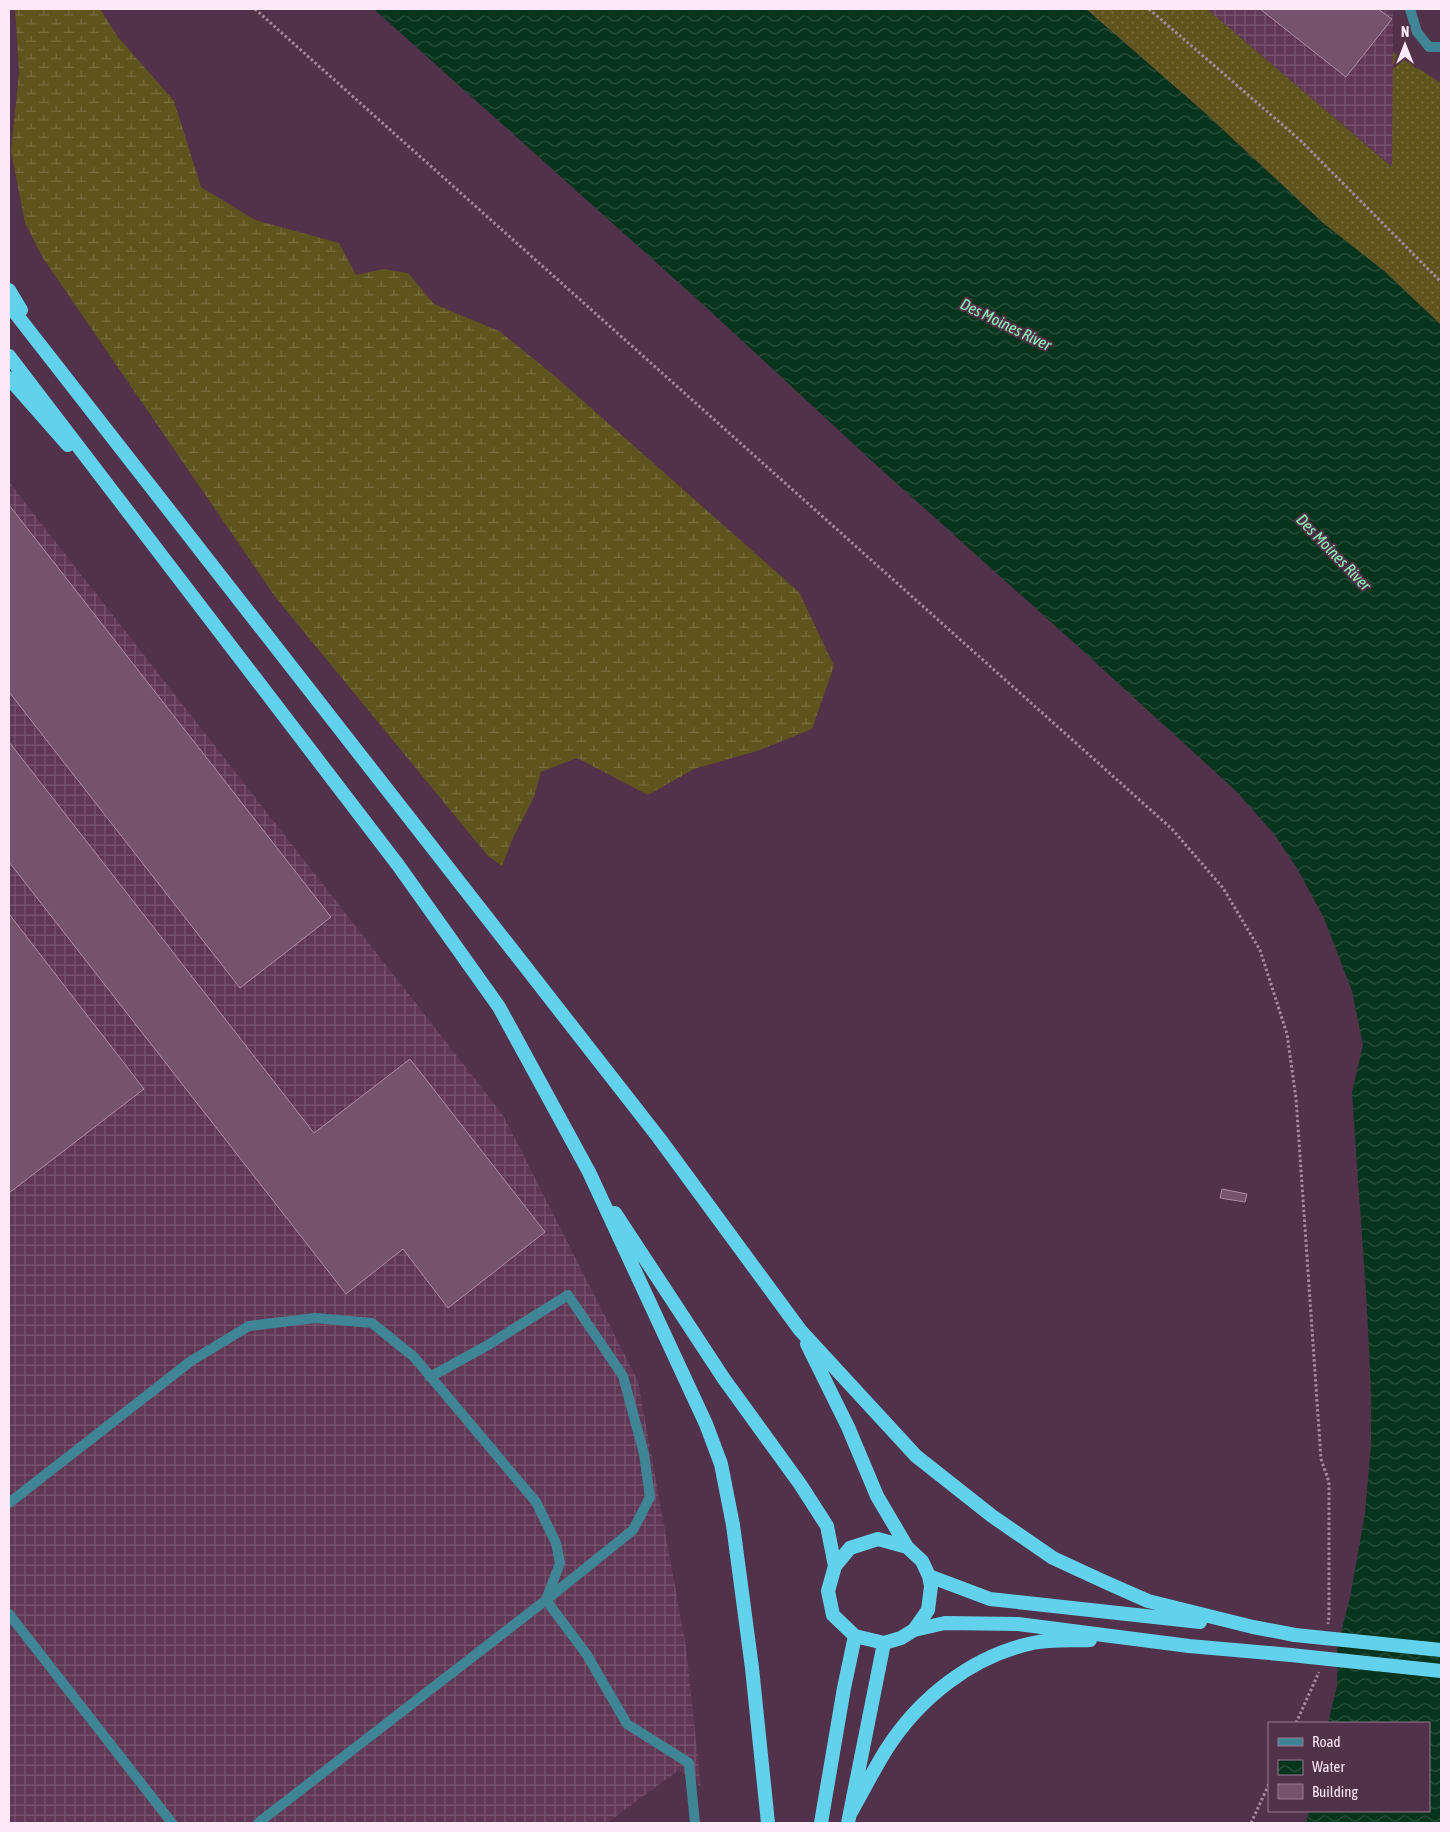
<svg xmlns="http://www.w3.org/2000/svg" width="1450" height="1832" font-family="'Asap Condensed',sans-serif">
	<style>
		.industrial { fill: url(#industrial-grid) }
		.grass { fill: url(#grass-dots) }
		.wetland { fill: url(#wetland-marsh) }
		.water { fill: url(#water-waves) }
		.building { fill: #76536d; stroke: #b28ba8 }
		.lines { fill: none; stroke-linecap: round; stroke-linejoin: round }
		.path { stroke: #a68b9f; stroke-width: 3; stroke-dasharray: 2.5 2.5; stroke-linecap: butt }
		.service { stroke: #3f8596; stroke-width: 10 }
		.minor { stroke: #3f8596; stroke-width: 10 }
		.trunk { stroke: #62d2ec; stroke-width: 14 }
		.trunk-bridge { stroke: #62d2ec; stroke-width: 14 }
		.labels { text-anchor: middle; stroke-width: 4; stroke-linejoin: round; paint-order: stroke }
		.water-label { font-size: 16px; font-style: italic; fill: #8cf9b7; stroke: #52314a }
	</style>
	<defs>
		<pattern id="industrial-grid" width="8" height="8" patternUnits="userSpaceOnUse" patternTransform="scale(1.25)"><rect width="8" height="8" fill="#603856"/><path d="M0 4h8M4 0v8" fill="none" stroke="#78556f"/></pattern>
		<pattern id="grass-dots" width="8" height="8" patternUnits="userSpaceOnUse" patternTransform="scale(1.25)"><rect width="8" height="8" fill="#60541e"/><path d="M2 2h.1M6 6h.1" fill="none" stroke="#786d3f" stroke-width="1.8" stroke-linecap="round"/></pattern>
		<pattern id="wetland-marsh" width="20" height="14" patternUnits="userSpaceOnUse" patternTransform="scale(1.25)"><rect width="20" height="14" fill="#60541e"/><path d="M1 5h8M5 5V1M11 12h8M15 12V8" fill="none" stroke="#786d3f"/></pattern>
		<pattern id="water-waves" width="16" height="10" patternUnits="userSpaceOnUse" patternTransform="scale(1.25)"><rect width="16" height="10" fill="#06341c"/><path d="M0 5q4-4 8 0t8 0" fill="none" stroke="#2b513e"/></pattern>
	</defs>
	<rect width="100%" height="100%" fill="#52314a"/>
	<path class="industrial" d="M 1207,9 L 1393,9 L 1393,168 L 1393,167 Z
		M 9,482 L 503,1115 L 638,1381 L 686,1647 L 701,1787 L 679,1770 L 607,1823 L 9,1823 Z"/>
	<path class="grass" d="M 1086,9 L 1207,9 L 1392,167 L 1393,52 L 1441,83 L 1441,325 L 1384,271 L 1323,223 L 1205,113 Z"/>
	<path class="wetland" d="M 15,9 L 100,9 L 118,37 L 174,101 L 201,187 L 255,220 L 339,243 L 356,275 L 384,269 L 408,273 L 434,304 L 499,331 L 556,377 L 799,592 L 834,666 L 812,729 L 757,751 L 694,769 L 648,795 L 577,758 L 541,772 L 534,797 L 512,840 L 502,866 L 488,856 L 276,598 L 43,258 L 25,223 L 11,151 L 19,72 Z"/>
	<path class="water" d="M 374,9 L 1086,9 L 1205,113 L 1323,223 L 1384,271 L 1441,325 L 1441,1823 L 1306,1823 L 1309,1811 L 1429,1811 L 1429,1723 L 1328,1723 L 1337,1686 L 1338,1658 L 1337,1648 L 1350,1598 L 1365,1513 L 1371,1446 L 1371,1392 L 1367,1308 L 1352,1093 L 1363,1045 L 1352,991 L 1324,918 L 1297,868 L 1274,834 L 1236,791 L 1071,640 L 874,463 L 708,309 Z"/>
	<path class="building" d="M 1260,9 L 1378,9 L 1392,19 L 1346,77 Z
		M 9,505 L 331,917 L 240,988 L 9,692 Z
		M 9,742 L 314,1133 L 410,1059 L 545,1232 L 448,1308 L 403,1249 L 346,1294 L 9,862 Z
		M 9,914 L 144,1089 L 9,1193 Z
		M 1222,1189 L 1247,1194 L 1245,1202 L 1220,1198 Z"/>
	<g class="lines">
		<path class="path" d="M 255,9 L 1172,829 L 1223,888 L 1260,950 L 1287,1034 L 1296,1098 L 1321,1459 L 1329,1482 L 1329,1616 L 1328,1624
			M 1149,9 L 1300,140 L 1441,282
			M 1296,1723 L 1319,1672
			M 1251,1823 L 1269,1784"/>
		<path class="service" d="M 1417,32 L 1429,47 L 1441,47
			M 430,1377 L 488,1345 L 568,1295 L 623,1376 L 644,1454 L 650,1497 L 633,1530 L 546,1600 L 587,1655 L 627,1724 L 689,1763 L 695,1823
			M 9,1503 L 191,1361 L 249,1326 L 315,1318 L 372,1323 L 414,1357 L 536,1502 L 556,1543 L 560,1563 L 546,1600 L 258,1823
			M 9,1614 L 172,1823"/>
		<path class="minor" d="M 1410,9 L 1417,32"/>
		<path class="trunk" d="M 9,290 L 21,310
			M 9,305 L 659,1138 L 800,1330 L 916,1456 L 992,1516 L 1053,1558 L 1105,1582 L 1148,1601 L 1253,1627 L 1295,1635
			M 9,356 L 398,865 L 499,1007 L 589,1172 L 706,1424 L 721,1464 L 733,1525 L 752,1668 L 768,1823
			M 9,378 L 68,445
			M 615,1213 L 724,1379 L 800,1484 L 827,1526 L 835,1566 L 828,1591 L 833,1615 L 855,1636 L 884,1643 L 901,1638 L 914,1630 L 945,1623 L 1018,1624 L 1189,1646 L 1291,1655
			M 807,1344 L 848,1427 L 877,1496 L 907,1547 L 922,1561 L 929,1576 L 931,1586 L 928,1610 L 914,1630
			M 835,1566 L 850,1548 L 878,1539 L 907,1547
			M 929,1576 L 990,1599 L 1200,1622
			M 850,1814 C 862,1793 873,1771 886,1750 C 919,1698 972,1656 1033,1643 C 1051,1639 1072,1641 1090,1640
			M 821,1823 L 844,1688 L 855,1636
			M 848,1823 L 884,1643"/>
		<path class="trunk-bridge" d="M 1295,1635 L 1441,1650
			M 1291,1655 L 1441,1671"/>
	</g>
	<g class="labels">
		<g class="water-label">
			<text transform="translate(1006 324) rotate(26)" y="6">Des Moines River</text>
			<text transform="translate(1334 552) rotate(46)" y="6">Des Moines River</text>
		</g>
	</g>
	<rect width="1450" height="1832" fill="none" stroke="#fde8f7" stroke-width="20"/>
	<rect x="1268" y="1722" width="162" height="90" fill="#52314a" stroke="#967a8f"/>
	<rect x="1278" y="1738" width="25" height="8" fill="#3f8596" stroke="#967a8f"/>
	<text x="1312" y="1747" font-size="15" fill="#fde8f7">Road</text>
	<rect x="1278" y="1760" width="25" height="15" fill="url(#water-waves)" stroke="#967a8f"/>
	<text x="1312" y="1772" font-size="15" fill="#fde8f7">Water</text>
	<rect x="1278" y="1784" width="25" height="15" fill="#76536d" stroke="#967a8f"/>
	<text x="1312" y="1797" font-size="15" fill="#fde8f7">Building</text>
	<g transform="translate(1405 45)" stroke="#52314a" stroke-width="4" paint-order="stroke">
	<path d="M0-4L9 19L0 12L-9 19Z" fill="#fde8f7"/>
	<text y="-8" font-size="14" font-weight="bold" text-anchor="middle" fill="#fde8f7">N</text>
	</g>
</svg>
